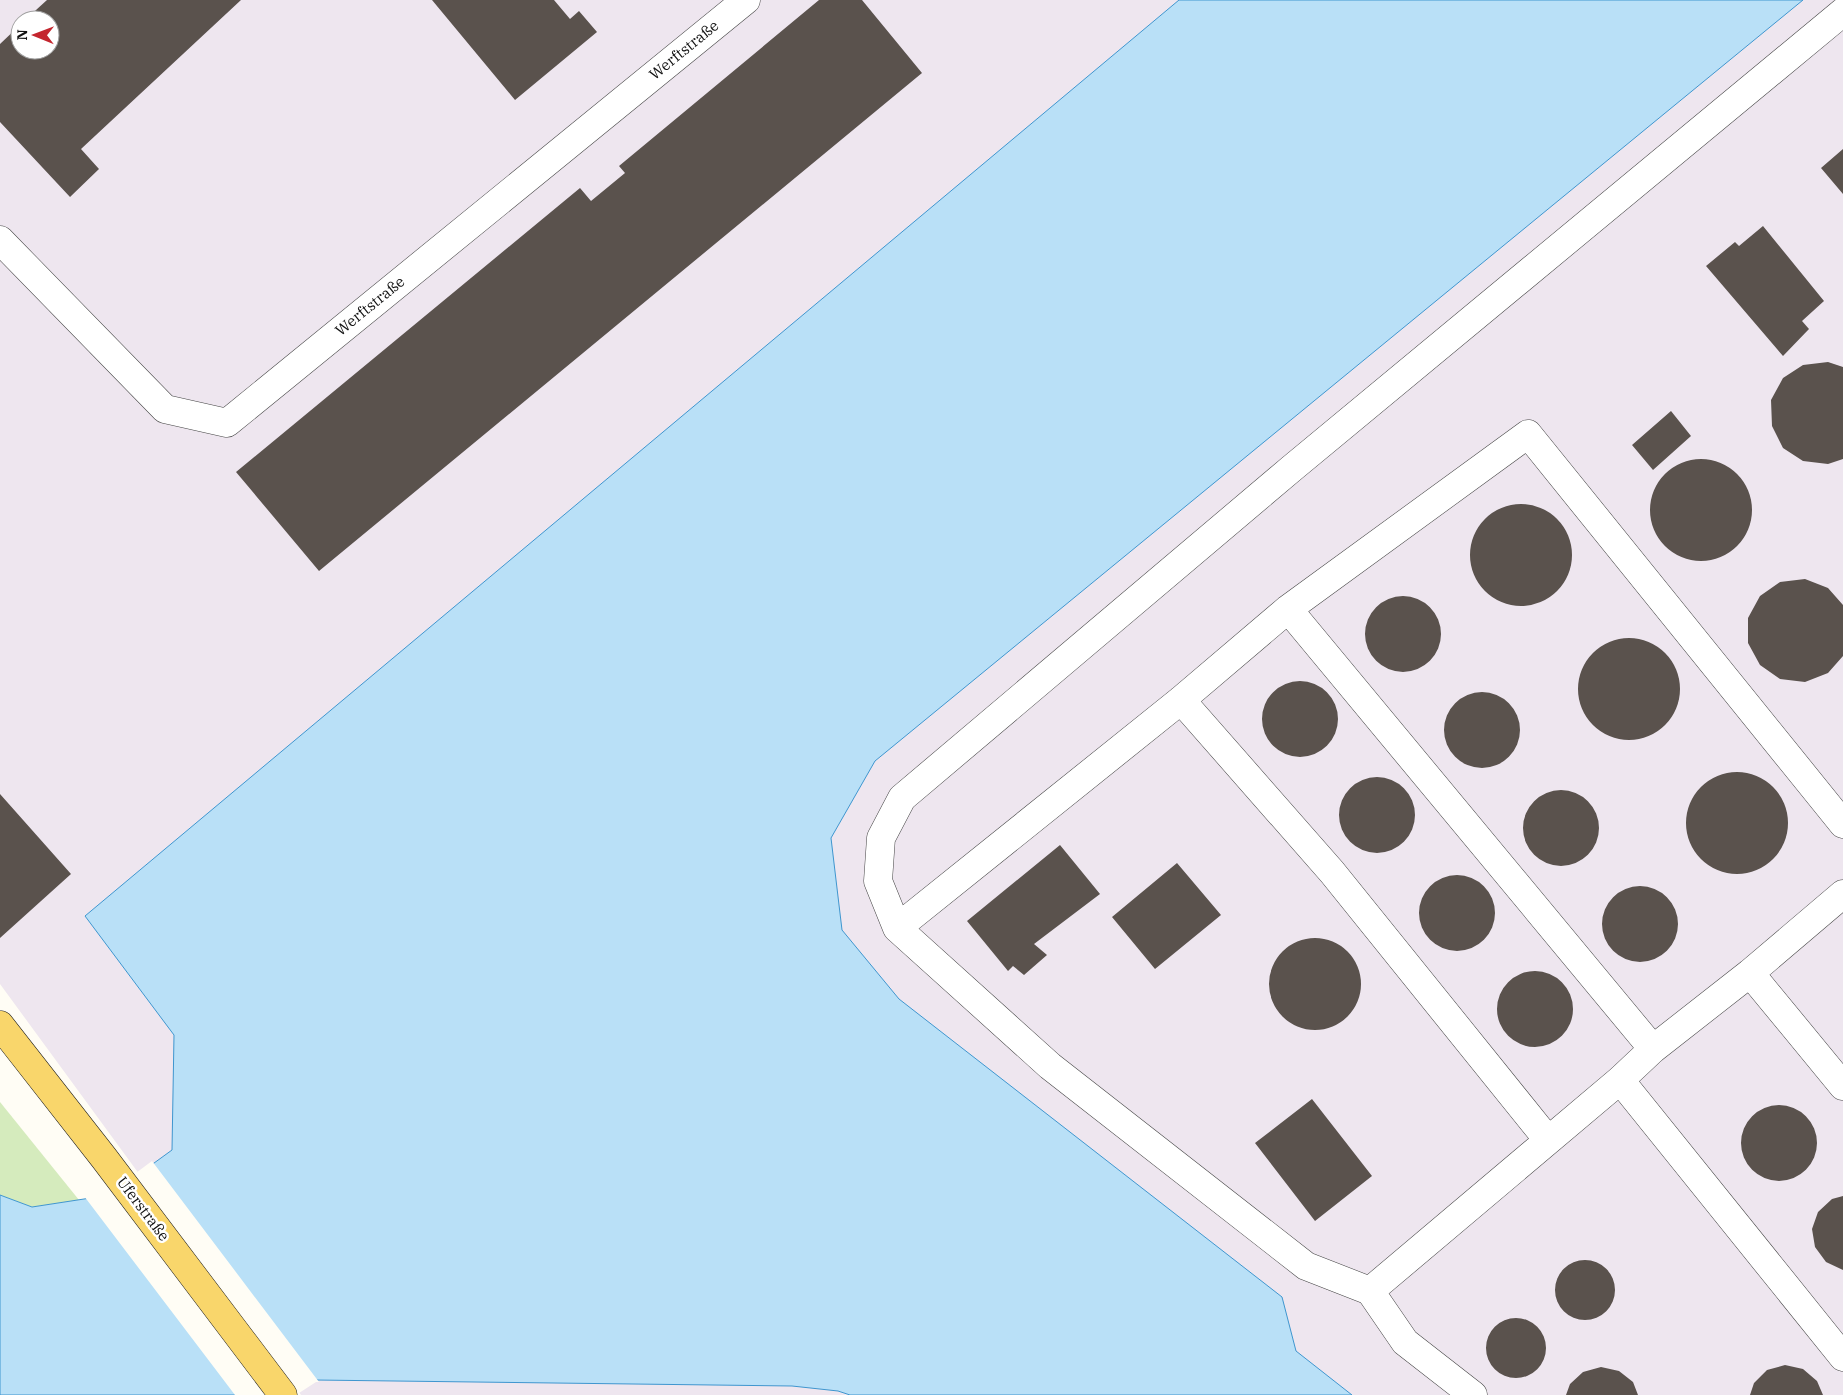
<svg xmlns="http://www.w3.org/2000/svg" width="1843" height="1395" font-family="'IBM Plex Serif',serif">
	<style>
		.industrial { fill: #eee6ef; fill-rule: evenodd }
		.green { fill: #d5ebbd }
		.water { fill: #b9e0f7; stroke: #3f96cf }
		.pier { fill: #fffdf5 }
		.building { fill: #5a524d }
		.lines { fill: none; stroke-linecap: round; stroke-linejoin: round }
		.minor-casing { stroke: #444; stroke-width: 29 }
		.major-casing { stroke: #222; stroke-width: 29 }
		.minor { stroke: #fff; stroke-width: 28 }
		.major { stroke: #f9d66b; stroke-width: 28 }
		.labels { text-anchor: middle; stroke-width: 5; stroke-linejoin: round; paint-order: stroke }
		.street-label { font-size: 15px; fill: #111; stroke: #fff }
	</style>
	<rect width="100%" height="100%" fill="#fffdf5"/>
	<path class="industrial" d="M 0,0 L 1843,0 L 1843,1395 L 301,1395 L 0,984 ZM 20,20 L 50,20 L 50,50 L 20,50 Z"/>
	<path class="green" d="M 0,1102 L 79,1200 L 32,1207 L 0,1195 Z"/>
	<path class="water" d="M 1179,0 L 1803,0 L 875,761 L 831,838 L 842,930 L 899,999 L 1282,1297 L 1296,1351 L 1352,1395 L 850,1395 L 838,1391 L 792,1386 L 315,1380 L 292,1395 L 0,1395 L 0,1195 L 32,1207 L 110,1195 L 172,1150 L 174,1035 L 85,916 Z"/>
	<path class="pier" d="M 152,1161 L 319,1382 L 316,1382 L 296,1395 L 235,1395 L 84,1196 L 109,1193 Z"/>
	<path class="building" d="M 47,0 L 241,0 L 81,149 L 99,169 L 70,197 L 0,122 L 0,44 L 20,25 L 20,50 L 50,50 L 50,20 L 25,20 Z
		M 432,0 L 554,0 L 570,19 L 579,11 L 597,32 L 515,100 Z
		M 819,0 L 862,0 L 922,73 L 319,571 L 236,472 L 580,188 L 591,201 L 625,173 L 619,166 Z
		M 1843,149 L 1843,194 L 1821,168 Z
		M 1763,226 L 1824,301 L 1802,321 L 1809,329 L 1783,356 L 1706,266 L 1735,242 L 1739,246 Z
		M 1828,362 L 1843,367 L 1843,459 L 1828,464 L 1803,461 L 1783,448 L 1772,426 L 1771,400 L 1783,378 L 1803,365 Z
		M 1671,411 L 1691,436 L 1653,470 L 1632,445 Z
		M1650 510a51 51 0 1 1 102 0a51 51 0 1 1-102 0Z
		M1470 555a51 51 0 1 1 102 0a51 51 0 1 1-102 0Z
		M 1805,579 L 1828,588 L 1843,605 L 1843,656 L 1828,673 L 1805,682 L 1780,679 L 1760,665 L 1748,643 L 1748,618 L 1760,596 L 1780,582 Z
		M1365 634a38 38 0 1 1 76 0a38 38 0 1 1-76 0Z
		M1578 689a51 51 0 1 1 102 0a51 51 0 1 1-102 0Z
		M1262 719a38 38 0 1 1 76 0a38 38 0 1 1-76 0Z
		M1444 730a38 38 0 1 1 76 0a38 38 0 1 1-76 0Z
		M1686 823a51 51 0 1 1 102 0a51 51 0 1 1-102 0Z
		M1339 815a38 38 0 1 1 76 0a38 38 0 1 1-76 0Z
		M1523 828a38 38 0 1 1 76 0a38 38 0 1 1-76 0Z
		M 0,794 L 71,874 L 0,938 Z
		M 1060,845 L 1100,894 L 1034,944 L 1047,955 L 1024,975 L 1013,966 L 1008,971 L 967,921 Z
		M 1177,863 L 1221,915 L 1155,969 L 1112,917 Z
		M1419 913a38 38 0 1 1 76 0a38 38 0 1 1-76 0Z
		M1602 924a38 38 0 1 1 76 0a38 38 0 1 1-76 0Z
		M1269 984a46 46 0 1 1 92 0a46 46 0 1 1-92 0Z
		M1497 1009a38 38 0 1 1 76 0a38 38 0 1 1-76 0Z
		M 1312,1099 L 1372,1176 L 1315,1221 L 1255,1143 Z
		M1741 1143a38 38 0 1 1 76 0a38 38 0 1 1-76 0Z
		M 1843,1196 L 1843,1270 L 1826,1262 L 1815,1247 L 1812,1229 L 1818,1212 L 1832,1199 Z
		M1555 1290a30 30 0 1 1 60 0a30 30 0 1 1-60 0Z
		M1486 1348a30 30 0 1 1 60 0a30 30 0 1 1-60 0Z
		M 1785,1365 L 1803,1369 L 1817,1381 L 1823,1395 L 1750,1395 L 1754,1383 L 1767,1370 Z
		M 1601,1367 L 1619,1371 L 1633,1382 L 1638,1395 L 1566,1395 L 1570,1384 L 1583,1372 Z"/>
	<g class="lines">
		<g class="minor-casing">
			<path id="minor" d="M 0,240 L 165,409 L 227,423 L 746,0
				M 1288,609 L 1653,1049
				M 1181,700 L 1332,872 L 1548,1140
				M 897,928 L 1181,700 L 1288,609 L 1528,434 L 1843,824
				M 1750,973 L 1843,1086
				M 1620,1080 L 1843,1357
				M 1370,1291 L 1620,1080 L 1653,1049 L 1750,973 L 1843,894
				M 1473,1395 L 1405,1342 L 1370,1291 L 1306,1266 L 1050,1066 L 897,928 L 878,881 L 881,838 L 902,798 L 1291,469 L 1843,12"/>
		</g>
		<g class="major-casing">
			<path id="major" d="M 0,1025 L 104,1158 L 283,1395"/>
		</g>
		<use href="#minor" class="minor"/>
		<use href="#major" class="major"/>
	</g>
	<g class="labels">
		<g class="street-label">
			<text transform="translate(684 50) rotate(-39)" y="5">Werftstraße</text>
			<text transform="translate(370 306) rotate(-39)" y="5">Werftstraße</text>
			<text transform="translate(143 1209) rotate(53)" y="5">Uferstraße</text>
		</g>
	</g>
	<g transform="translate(35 35) rotate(271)"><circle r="24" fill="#ffffff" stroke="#a0a0a0"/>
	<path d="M0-4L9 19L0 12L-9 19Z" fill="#c4262e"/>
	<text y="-8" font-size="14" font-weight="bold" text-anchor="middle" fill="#111111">N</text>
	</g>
</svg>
